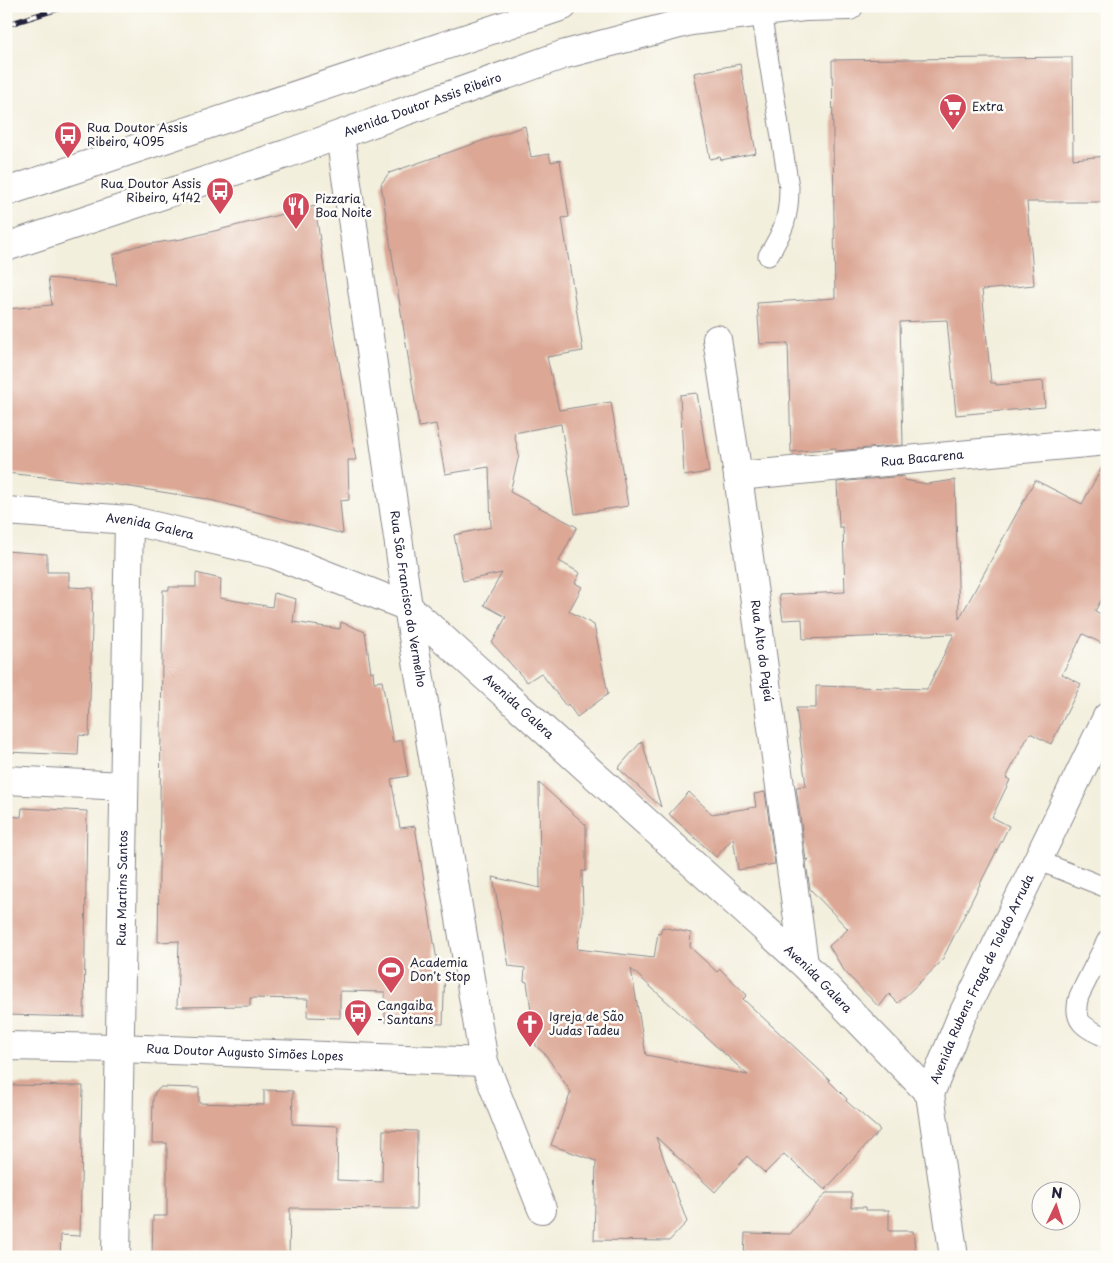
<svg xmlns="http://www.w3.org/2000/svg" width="1113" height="1263" font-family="'Playpen Sans',sans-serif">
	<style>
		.building { fill: #dca795; fill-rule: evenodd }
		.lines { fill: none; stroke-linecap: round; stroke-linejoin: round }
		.lane-casing { stroke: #8a888c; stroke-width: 21 }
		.street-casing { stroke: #8a888c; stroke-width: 30 }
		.secondary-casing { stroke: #8a888c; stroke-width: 30 }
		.primary-casing { stroke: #8a888c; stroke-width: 30 }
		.lane { stroke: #fff; stroke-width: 19 }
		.street { stroke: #fff; stroke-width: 28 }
		.secondary { stroke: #fff; stroke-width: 28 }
		.primary { stroke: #fff; stroke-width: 28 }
		.rail-casing { stroke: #22223b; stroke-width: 5.5 }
		.rail { stroke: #fdfcf7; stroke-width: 4; stroke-dasharray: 11; stroke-linecap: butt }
		.labels { text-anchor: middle; stroke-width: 5; stroke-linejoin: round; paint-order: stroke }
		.street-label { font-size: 12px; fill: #22223b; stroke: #fdfcf7 }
		.poi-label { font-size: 12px; fill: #22223b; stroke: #fdfcf7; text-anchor: start }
	</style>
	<rect width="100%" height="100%" fill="#fdfcf7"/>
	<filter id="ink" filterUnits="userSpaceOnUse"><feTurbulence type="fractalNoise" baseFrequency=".02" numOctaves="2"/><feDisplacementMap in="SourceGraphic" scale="10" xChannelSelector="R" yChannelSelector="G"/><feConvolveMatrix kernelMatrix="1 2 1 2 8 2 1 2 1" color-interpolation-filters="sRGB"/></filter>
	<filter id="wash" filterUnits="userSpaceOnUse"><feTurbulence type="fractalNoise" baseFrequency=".0096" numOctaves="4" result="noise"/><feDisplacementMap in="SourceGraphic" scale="20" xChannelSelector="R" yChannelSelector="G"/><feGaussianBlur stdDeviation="1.12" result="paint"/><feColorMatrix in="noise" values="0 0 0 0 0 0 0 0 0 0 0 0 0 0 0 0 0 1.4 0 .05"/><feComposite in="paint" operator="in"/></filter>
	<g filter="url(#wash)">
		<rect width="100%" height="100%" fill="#f3efdd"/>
		<g id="blocks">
			<path class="building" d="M 1072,57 L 1073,159 L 1107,156 L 1107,202 L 1027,202 L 1034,285 L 982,290 L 991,383 L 996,383 L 996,385 L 1043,381 L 1045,407 L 956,415 L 947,320 L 900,322 L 903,445 L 836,451 L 836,448 L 791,452 L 788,343 L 760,344 L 757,303 L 835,298 L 832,60 Z
				M 740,64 L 756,153 L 721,160 L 720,157 L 710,159 L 694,73 Z
				M 525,126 L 531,157 L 549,154 L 551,162 L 560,160 L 569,217 L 562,218 L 583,351 L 547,357 L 559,410 L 611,402 L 628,506 L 575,514 L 561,424 L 514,433 L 519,455 L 510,492 L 577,527 L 559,561 L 580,573 L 575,583 L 582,587 L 569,611 L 594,625 L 608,694 L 577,717 L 568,704 L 566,706 L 541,673 L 527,682 L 492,643 L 506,617 L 484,605 L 502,573 L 463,581 L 454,535 L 491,527 L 489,467 L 445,474 L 436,424 L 419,427 L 381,184 L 389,173 Z
				M 315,206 L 332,323 L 356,460 L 348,460 L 349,500 L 340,501 L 343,534 L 206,499 L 118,485 L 6,473 L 6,309 L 52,305 L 48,278 L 117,285 L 113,255 L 136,246 L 182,239 Z
				M 697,393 L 709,472 L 684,476 L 680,395 Z
				M 1107,458 L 1107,590 L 1095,611 L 1107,617 L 1107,646 L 1083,634 L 1062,674 L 1081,684 L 1051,744 L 1030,733 L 1006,778 L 1010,780 L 992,817 L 1009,826 L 941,962 L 898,1003 L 889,994 L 879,1007 L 845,972 L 829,946 L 848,929 L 810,889 L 806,863 L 809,859 L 806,860 L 796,787 L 806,786 L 796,708 L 816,708 L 816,686 L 927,689 L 954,634 L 803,639 L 802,619 L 783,620 L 779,595 L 845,592 L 843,527 L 839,527 L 837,482 L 904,476 L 904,480 L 927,484 L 955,480 L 959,619 L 1035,480 L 1082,504 Z
				M 6,551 L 47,554 L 47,572 L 69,572 L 69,587 L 93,588 L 89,736 L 79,735 L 78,755 L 6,752 Z
				M 196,573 L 221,579 L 220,598 L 272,607 L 274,593 L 296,599 L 293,622 L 340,629 L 341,622 L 365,632 L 371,672 L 373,671 L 374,682 L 382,681 L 393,742 L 402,740 L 408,776 L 391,779 L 400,828 L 415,826 L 438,967 L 445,967 L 443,1024 L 385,1022 L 385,992 L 340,991 L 340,1018 L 307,1017 L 308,999 L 250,998 L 250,1006 L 177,1007 L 179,941 L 158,942 L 163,590 L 169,590 L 169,587 L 196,587 Z
				M 642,741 L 661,807 L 618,768 Z
				M 539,783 L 586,825 L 586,871 L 582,871 L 583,915 L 577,949 L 654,958 L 658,933 L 660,934 L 662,927 L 691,933 L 690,947 L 717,972 L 720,969 L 747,995 L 743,999 L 830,1080 L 829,1081 L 847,1099 L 846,1101 L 880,1130 L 825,1190 L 784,1154 L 765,1173 L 747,1156 L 715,1192 L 656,1137 L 687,1222 L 669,1241 L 594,1240 L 596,1161 L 551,1145 L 571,1092 L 545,1054 L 536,1046 L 527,982 L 524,981 L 525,968 L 509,966 L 493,877 L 540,888 ZM 631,969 L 748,1075 L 646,1055 Z
				M 689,792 L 712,814 L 756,807 L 754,794 L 765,792 L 775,864 L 738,870 L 733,838 L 716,857 L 669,814 Z
				M 22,808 L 87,811 L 84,1017 L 6,1015 L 6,816 L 21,817 Z
				M 6,1085 L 83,1086 L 80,1236 L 61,1235 L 60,1257 L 6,1255 Z
				M 161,1087 L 199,1088 L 199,1103 L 264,1105 L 264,1090 L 293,1091 L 292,1124 L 338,1126 L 337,1180 L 382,1182 L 383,1130 L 417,1131 L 416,1209 L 290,1208 L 289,1257 L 152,1257 L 153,1216 L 167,1216 L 167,1143 L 152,1143 L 153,1099 L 155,1092 Z
				M 826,1193 L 852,1193 L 851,1207 L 866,1207 L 866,1210 L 889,1210 L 889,1231 L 913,1231 L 916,1257 L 744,1257 L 745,1233 L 790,1234 Z"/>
		</g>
	</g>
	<g filter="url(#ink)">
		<use href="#blocks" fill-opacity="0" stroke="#8a888c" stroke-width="1"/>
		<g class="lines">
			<g class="lane-casing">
				<path id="lane" d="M 761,12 L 789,187 C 789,218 784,230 768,256
					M 1037,860 L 1107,888
					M 1107,940 L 1079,996 C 1071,1023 1086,1028 1107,1038"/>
			</g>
			<g class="street-casing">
				<g id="street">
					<path id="s1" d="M 340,135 L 408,607 L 484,1062 L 542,1209"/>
					<path id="s2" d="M 717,339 L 738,476 L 804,964"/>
					<path id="s3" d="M 738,476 L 1107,441"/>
					<path d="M 6,780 L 124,786"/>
					<path id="s4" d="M 6,1046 L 118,1048 L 484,1062"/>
					<path id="s5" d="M 116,1257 L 129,520"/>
				</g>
			</g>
			<g class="secondary-casing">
				<g id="secondary">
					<path id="s6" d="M 6,511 L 129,520 L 273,554 L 408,607 L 804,964 L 930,1094"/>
					<path id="s7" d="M 954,1257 L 930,1094 L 960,1020 L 1107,717"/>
				</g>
			</g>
			<g class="primary-casing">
				<g id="primary">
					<path d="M 6,192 L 563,6"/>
					<path id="s8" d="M 6,247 L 286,154 L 562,55 L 691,21 L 804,7 L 849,6"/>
				</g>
			</g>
			<use href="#lane" class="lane"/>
			<use href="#street" class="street"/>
			<use href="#secondary" class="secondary"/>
			<use href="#primary" class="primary"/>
			<g class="rail-casing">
				<path id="rail" d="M 6,25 L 67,6"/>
			</g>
			<use href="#rail" class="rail"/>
		</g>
	</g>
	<defs>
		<g id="supermarket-pin" transform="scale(1.4375)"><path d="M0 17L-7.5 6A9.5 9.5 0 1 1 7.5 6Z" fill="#d1495b" stroke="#fdfcf7"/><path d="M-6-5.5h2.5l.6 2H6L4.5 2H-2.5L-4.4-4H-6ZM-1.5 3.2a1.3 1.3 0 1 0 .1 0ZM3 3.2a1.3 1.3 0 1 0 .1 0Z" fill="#fff"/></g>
		<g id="bus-pin" transform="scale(1.4375)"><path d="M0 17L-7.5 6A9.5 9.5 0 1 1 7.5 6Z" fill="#d1495b" stroke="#fdfcf7"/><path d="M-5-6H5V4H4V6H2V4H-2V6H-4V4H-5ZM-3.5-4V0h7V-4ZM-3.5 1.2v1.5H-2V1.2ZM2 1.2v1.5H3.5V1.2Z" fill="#fff"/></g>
		<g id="restaurant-pin" transform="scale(1.4375)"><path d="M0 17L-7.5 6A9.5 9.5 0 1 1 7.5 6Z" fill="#d1495b" stroke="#fdfcf7"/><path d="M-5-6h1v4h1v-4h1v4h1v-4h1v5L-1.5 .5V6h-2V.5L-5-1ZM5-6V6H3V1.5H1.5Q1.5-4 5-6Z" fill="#fff"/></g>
		<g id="stadium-pin" transform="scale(1.4375)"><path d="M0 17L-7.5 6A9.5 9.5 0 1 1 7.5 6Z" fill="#d1495b" stroke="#fdfcf7"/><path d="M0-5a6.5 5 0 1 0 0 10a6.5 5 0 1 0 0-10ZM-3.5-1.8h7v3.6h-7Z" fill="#fff"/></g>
		<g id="church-pin" transform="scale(1.4375)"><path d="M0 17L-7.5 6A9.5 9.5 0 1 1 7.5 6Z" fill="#d1495b" stroke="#fdfcf7"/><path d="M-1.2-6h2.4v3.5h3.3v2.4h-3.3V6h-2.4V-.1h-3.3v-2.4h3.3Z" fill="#fff"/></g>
	</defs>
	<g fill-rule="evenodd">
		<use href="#supermarket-pin" x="953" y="107"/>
		<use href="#bus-pin" x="68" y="135"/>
		<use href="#bus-pin" x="220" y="191"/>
		<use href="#restaurant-pin" x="296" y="206"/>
		<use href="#stadium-pin" x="391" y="970"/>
		<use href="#bus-pin" x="358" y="1013"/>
		<use href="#church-pin" x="530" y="1024"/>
	</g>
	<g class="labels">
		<g class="street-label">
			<text dy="4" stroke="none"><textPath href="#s8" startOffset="440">Avenida Doutor Assis Ribeiro</textPath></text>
			<text dy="4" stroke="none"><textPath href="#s3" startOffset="185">Rua Bacarena</textPath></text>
			<text dy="4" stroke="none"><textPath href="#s6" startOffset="145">Avenida Galera</textPath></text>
			<text dy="4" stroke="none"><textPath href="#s1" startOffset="469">Rua São Francisco do Vermelho</textPath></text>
			<text dy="4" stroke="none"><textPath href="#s2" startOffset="315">Rua Alto do Pajeú</textPath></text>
			<text dy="4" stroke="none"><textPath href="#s6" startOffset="565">Avenida Galera</textPath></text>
			<text dy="4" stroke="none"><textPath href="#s5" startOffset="369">Rua Martins Santos</textPath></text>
			<text dy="4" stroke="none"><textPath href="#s7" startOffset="291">Avenida Rubens Fraga de Toledo Arruda</textPath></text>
			<text dy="4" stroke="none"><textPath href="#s6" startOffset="970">Avenida Galera</textPath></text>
			<text dy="4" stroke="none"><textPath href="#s4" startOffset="239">Rua Doutor Augusto Simões Lopes</textPath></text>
		</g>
		<g class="poi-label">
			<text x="972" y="111">Extra</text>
			<text x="87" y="132">Rua Doutor Assis<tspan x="87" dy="14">Ribeiro, 4095</tspan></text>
			<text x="201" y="188" text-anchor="end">Rua Doutor Assis<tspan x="201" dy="14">Ribeiro, 4142</tspan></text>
			<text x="315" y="203">Pizzaria<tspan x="315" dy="14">Boa Noite</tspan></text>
			<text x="410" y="967">Academia<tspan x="410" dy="14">Don't Stop</tspan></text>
			<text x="377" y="1010">Cangaiba<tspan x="377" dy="14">- Santans</tspan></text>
			<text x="549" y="1021">Igreja de São<tspan x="549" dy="14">Judas Tadeu</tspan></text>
		</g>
	</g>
	<rect width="1113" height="1263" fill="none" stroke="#fdfcf7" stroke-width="25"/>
	<g transform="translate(1056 1206) rotate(4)"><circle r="24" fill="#fdfcf7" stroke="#a5a5ac"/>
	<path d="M0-4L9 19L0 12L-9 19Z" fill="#d1495b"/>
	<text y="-8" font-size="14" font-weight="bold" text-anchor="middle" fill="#22223b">N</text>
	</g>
</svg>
